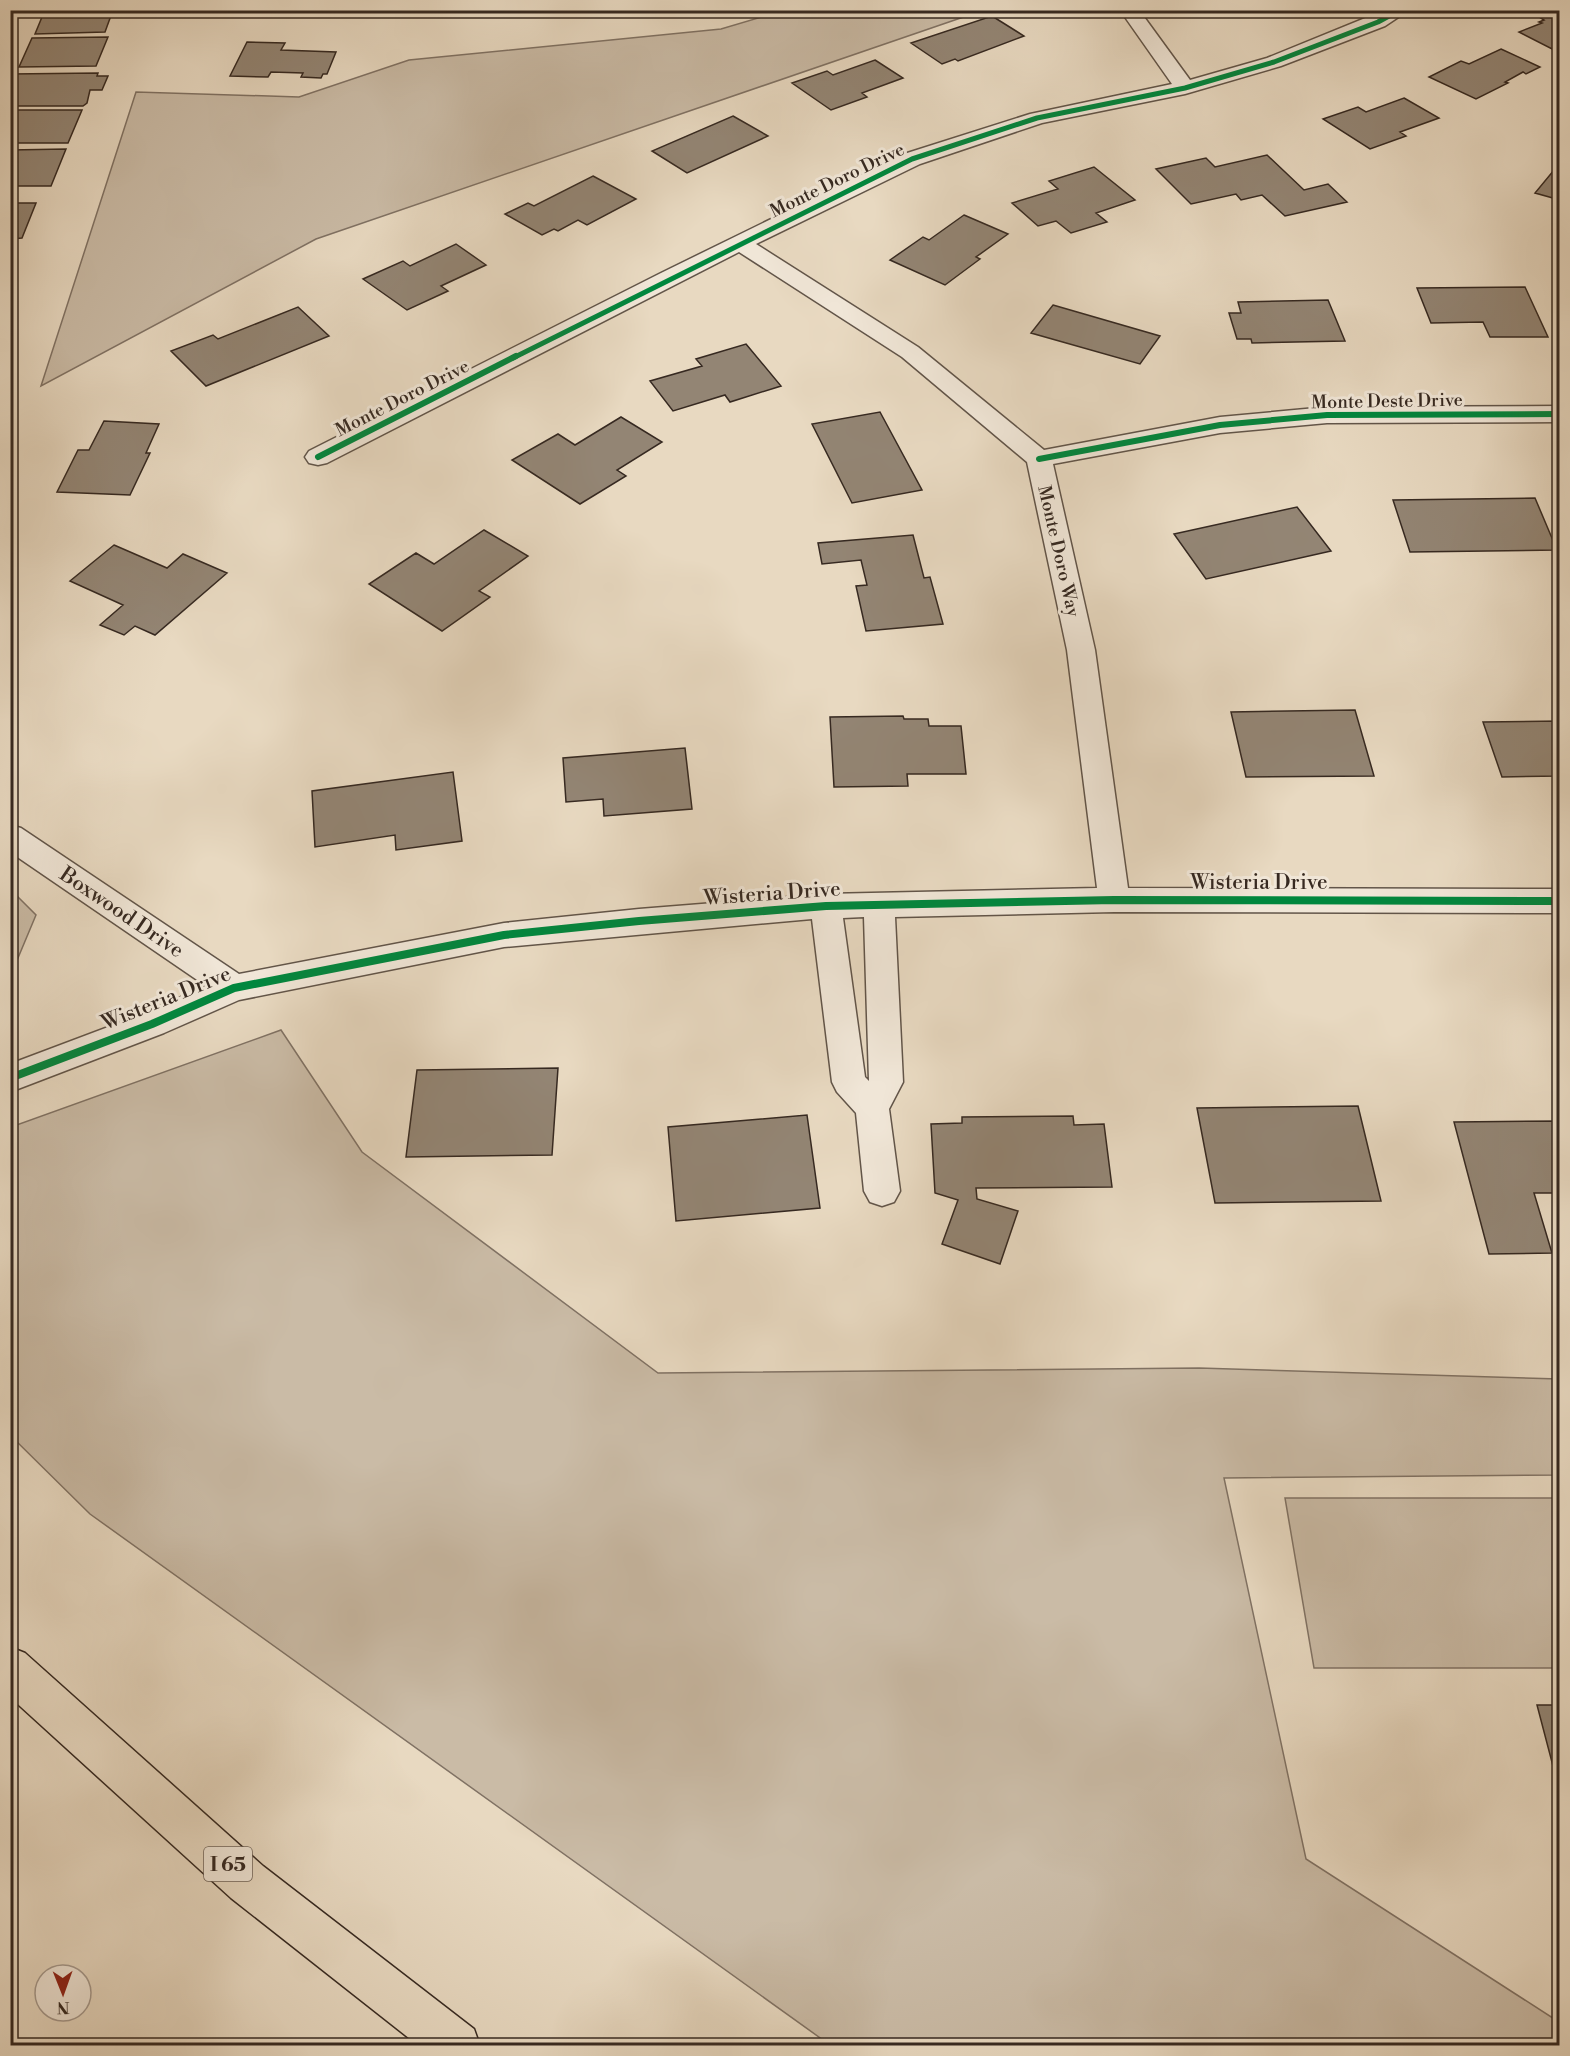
<svg xmlns="http://www.w3.org/2000/svg" width="1570" height="2056" font-family="'Libre Bodoni',serif">
	<style>
		.green { fill: #cabba6; stroke: #807264; stroke-width: 1.5 }
		.building { fill: #938574; stroke: #362921; stroke-width: 1.5 }
		.lines { fill: none; stroke-linecap: round; stroke-linejoin: round }
		.minor-casing { stroke: #625549; stroke-width: 3 }
		.highway-casing { stroke: #362921; stroke-width: 3 }
		.minor { fill: #f0e6d7; fill-rule: evenodd }
		.highway { fill: #e8d9c1; fill-rule: evenodd }
		.cycleway-far2-casing { stroke: #f0e6d7; stroke-width: 8 }
		.cycleway-far1-casing { stroke: #f0e6d7; stroke-width: 9 }
		.cycleway-casing { stroke: #f0e6d7; stroke-width: 11 }
		.cycleway-far2 { stroke: #00873e; stroke-width: 5 }
		.cycleway-far1 { stroke: #00873e; stroke-width: 6 }
		.cycleway { stroke: #00873e; stroke-width: 8 }
		.labels { text-anchor: middle; stroke-width: 6; stroke-linejoin: round; paint-order: stroke }
		.far-street-label { font-size: 18px; fill: #362921; stroke: #f0e6d7 }
		.shield { fill: #f0e6d7; stroke: #6e6258; stroke-width: 1.5 }
		.shield-label { font-size: 20px; font-weight: bold; fill: #362921 }
		.street-label { font-size: 21px; fill: #362921; stroke: #f0e6d7 }
	</style>
	<rect width="100%" height="100%" fill="#e8d9c1"/>
	<filter id="stains"><feTurbulence type="fractalNoise" baseFrequency=".00333" numOctaves="4"/><feColorMatrix values="0 0 0 0 .2 0 0 0 0 .09 0 0 0 0 .02 0 0 0 .5 -.17"/></filter>
	<radialGradient id="worn" r=".72"><stop offset=".6" stop-color="#630" stop-opacity="0"/><stop offset="1" stop-color="#630" stop-opacity=".3"/></radialGradient>
	<path class="green" d="M 785,10 L 981,11 L 316,239 L 41,386 L 136,92 L 299,97 L 409,60 L 721,29 Z
		M 10,889 L 36,915 L 15,965 L 11,966 Z
		M 281,1030 L 362,1152 L 658,1373 L 1199,1368 L 1559,1379 L 1559,1475 L 1224,1478 L 1306,1859 L 1559,2022 L 1559,2045 L 830,2045 L 90,1514 L 11,1436 L 11,1127 Z
		M 1285,1498 L 1559,1498 L 1559,1668 L 1314,1668 Z"/>
	<path class="building" d="M 52,10 L 113,10 L 105,32 L 35,34 L 42,17 L 49,17 Z
		M 452,10 L 554,10 L 505,13 L 504,16 L 451,16 Z
		M 685,10 L 724,10 L 724,14 L 685,15 Z
		M 1556,10 L 1560,10 L 1560,53 L 1519,32 L 1542,23 L 1539,22 L 1544,20 L 1539,17 Z
		M 992,16 L 1024,36 L 958,61 L 955,59 L 942,64 L 911,43 Z
		M 108,37 L 96,66 L 19,67 L 32,38 Z
		M 247,42 L 285,43 L 281,50 L 336,52 L 327,74 L 323,74 L 321,78 L 301,77 L 303,73 L 271,72 L 268,77 L 230,76 Z
		M 1501,49 L 1540,67 L 1526,74 L 1523,72 L 1505,82 L 1508,83 L 1476,99 L 1429,77 L 1461,61 L 1469,64 Z
		M 875,60 L 903,78 L 862,93 L 867,97 L 831,110 L 792,83 L 827,71 L 833,75 Z
		M 98,73 L 97,76 L 108,76 L 102,90 L 90,90 L 87,103 L 83,106 L 10,106 L 10,74 Z
		M 1404,98 L 1439,118 L 1400,132 L 1406,136 L 1370,149 L 1323,119 L 1358,107 L 1366,112 Z
		M 10,110 L 82,110 L 68,143 L 10,143 Z
		M 733,116 L 768,136 L 687,173 L 652,151 Z
		M 66,149 L 51,186 L 10,186 L 10,150 Z
		M 1267,155 L 1304,190 L 1328,184 L 1347,202 L 1285,216 L 1262,195 L 1241,200 L 1236,194 L 1191,204 L 1156,169 L 1206,158 L 1215,167 Z
		M 1094,167 L 1135,200 L 1096,213 L 1107,222 L 1071,233 L 1056,221 L 1038,226 L 1012,203 L 1058,189 L 1049,181 Z
		M 1554,170 L 1560,171 L 1560,200 L 1535,193 Z
		M 593,176 L 636,199 L 587,225 L 578,220 L 558,231 L 554,229 L 542,235 L 505,214 L 528,203 L 534,206 Z
		M 10,203 L 36,203 L 22,238 L 10,239 Z
		M 964,215 L 1008,234 L 976,257 L 980,259 L 945,285 L 890,260 L 923,237 L 929,240 Z
		M 456,244 L 486,265 L 441,286 L 448,291 L 407,310 L 363,279 L 403,261 L 410,266 Z
		M 1525,287 L 1548,337 L 1490,337 L 1483,322 L 1431,323 L 1417,288 Z
		M 1328,300 L 1345,341 L 1252,343 L 1251,339 L 1237,339 L 1229,313 L 1241,313 L 1238,302 Z
		M 1053,305 L 1160,336 L 1140,364 L 1031,333 Z
		M 298,307 L 329,336 L 206,386 L 171,351 L 213,335 L 218,339 Z
		M 746,344 L 781,386 L 730,402 L 725,395 L 673,411 L 650,381 L 702,366 L 696,359 Z
		M 880,412 L 922,490 L 852,503 L 812,424 Z
		M 621,417 L 662,442 L 617,470 L 626,476 L 580,504 L 512,460 L 558,434 L 575,445 Z
		M 104,421 L 159,424 L 146,453 L 150,453 L 130,495 L 57,492 L 78,450 L 89,450 Z
		M 1535,498 L 1557,550 L 1410,552 L 1393,500 Z
		M 1297,507 L 1331,551 L 1206,579 L 1174,534 Z
		M 484,530 L 528,556 L 479,591 L 490,597 L 442,631 L 369,584 L 416,553 L 434,564 Z
		M 913,535 L 924,578 L 930,577 L 943,624 L 866,631 L 856,586 L 867,585 L 861,560 L 822,564 L 818,543 Z
		M 114,545 L 167,568 L 183,554 L 227,573 L 155,635 L 135,626 L 124,635 L 100,625 L 123,605 L 70,581 Z
		M 1355,710 L 1374,776 L 1246,777 L 1231,712 Z
		M 903,716 L 904,719 L 928,719 L 929,726 L 961,726 L 966,774 L 907,774 L 908,786 L 834,787 L 830,717 Z
		M 1560,721 L 1560,776 L 1502,777 L 1483,722 Z
		M 685,748 L 692,809 L 604,816 L 603,799 L 566,802 L 563,758 Z
		M 453,772 L 462,841 L 396,850 L 395,835 L 315,847 L 312,791 Z
		M 558,1068 L 552,1155 L 406,1157 L 417,1070 Z
		M 1358,1106 L 1381,1201 L 1215,1203 L 1197,1108 Z
		M 807,1115 L 820,1208 L 676,1221 L 668,1127 Z
		M 1073,1116 L 1074,1125 L 1104,1124 L 1112,1187 L 976,1188 L 977,1199 L 1018,1211 L 1000,1264 L 942,1244 L 958,1200 L 935,1193 L 931,1124 L 962,1123 L 962,1117 Z
		M 1560,1121 L 1560,1193 L 1534,1193 L 1552,1253 L 1489,1254 L 1454,1122 Z
		M 1537,1705 L 1560,1705 L 1560,1789 L 1559,1789 Z"/>
	<g class="lines">
		<g class="minor-casing">
			<path id="minor" d="M 1120,10 L 1139,10 L 1190,80 L 1267,58 L 1385,10 L 1409,10 L 1385,26 L 1281,66 L 1185,94 L 1042,123 L 920,164 L 756,244 L 918,347 L 1044,450 L 1220,417 L 1327,407 L 1560,406 L 1560,422 L 1327,423 L 1220,433 L 1053,464 L 1095,650 L 1128,888 L 1560,889 L 1560,913 L 1114,912 L 895,917 L 903,1082 L 889,1109 L 900,1191 L 894,1202 L 882,1206 L 870,1202 L 864,1191 L 856,1113 L 837,1092 L 832,1082 L 812,919 L 504,947 L 239,1000 L 164,1033 L 10,1092 L 10,1064 L 140,1015 L 206,986 L 10,852 L 10,825 L 21,828 L 239,974 L 504,923 L 639,909 L 826,894 L 1097,888 L 1067,650 L 1027,462 L 902,357 L 739,252 L 327,463 L 318,465 L 309,463 L 305,457 L 309,451 L 661,273 L 904,154 L 1030,114 L 1172,84 ZM 864,917 L 869,1081 L 865,1077 L 843,918 Z"/>
		</g>
		<g class="highway-casing">
			<path id="highway" d="M 10,1647 L 25,1653 L 263,1866 L 474,2029 L 480,2046 L 419,2046 L 231,1898 L 10,1697 Z"/>
		</g>
		<use href="#minor" class="minor"/>
		<use href="#highway" class="highway"/>
		<g class="cycleway-far2-casing">
			<path id="cycleway-far2" d="M 513,358 L 912,159 L 1037,118 L 1185,88 L 1274,62 L 1378,22 L 1400,10"/>
		</g>
		<g class="cycleway-far1-casing">
			<path id="cycleway-far1" d="M 318,457 L 516,356
				M 1039,459 L 1220,425 L 1327,415 L 1560,414"/>
		</g>
		<g class="cycleway-casing">
			<path id="cycleway" d="M 10,1078 L 152,1024 L 234,988 L 504,935 L 639,921 L 826,906 L 1114,900 L 1560,901"/>
		</g>
		<use href="#cycleway-far2" class="cycleway-far2"/>
		<use href="#cycleway-far1" class="cycleway-far1"/>
		<use href="#cycleway" class="cycleway"/>
	</g>
	<g class="labels">
		<g class="far-street-label">
			<text transform="translate(837 180) rotate(-26)" y="6">Monte Doro Drive</text>
			<text transform="translate(402 398) rotate(-27)" y="6">Monte Doro Drive</text>
			<text transform="translate(1387 401) rotate(-1)" y="6">Monte Deste Drive</text>
			<text transform="translate(1059 551) rotate(77)" y="6">Monte Doro Way</text>
		</g>
		<rect class="shield" x="204" y="1847" width="48" height="34" rx="4.5"/>
		<g class="shield-label">
			<text x="228" y="1871">I 65</text>
		</g>
		<g class="street-label">
			<text x="1259" y="889">Wisteria Drive</text>
			<text transform="translate(772 893) rotate(-4)" y="7">Wisteria Drive</text>
			<text transform="translate(122 912) rotate(34)" y="7">Boxwood Drive</text>
			<text transform="translate(166 998) rotate(-22)" y="7">Wisteria Drive</text>
		</g>
	</g>
	<rect width="1570" height="2056" fill="none" stroke="#e8d9c1" stroke-width="36"/>
	<rect x="12" y="12" width="1546" height="2032" fill="none" stroke="#362921" stroke-width="3"/>
	<rect x="18" y="18" width="1534" height="2020" fill="none" stroke="#362921" stroke-width="1.5"/>
	<g transform="translate(63 1993) rotate(179)"><circle r="28" fill="#f0e6d7" stroke="#a69a8e" stroke-width="1.5"/>
	<path d="M0-4.5L10 22L0 15L-10 22Z" fill="#8f2418"/>
	<text y="-9" font-size="16" font-weight="bold" text-anchor="middle" fill="#362921">N</text>
	</g>
	<rect width="100%" height="100%" filter="url(#stains)"/>
	<rect width="100%" height="100%" fill="url(#worn)"/>
</svg>
